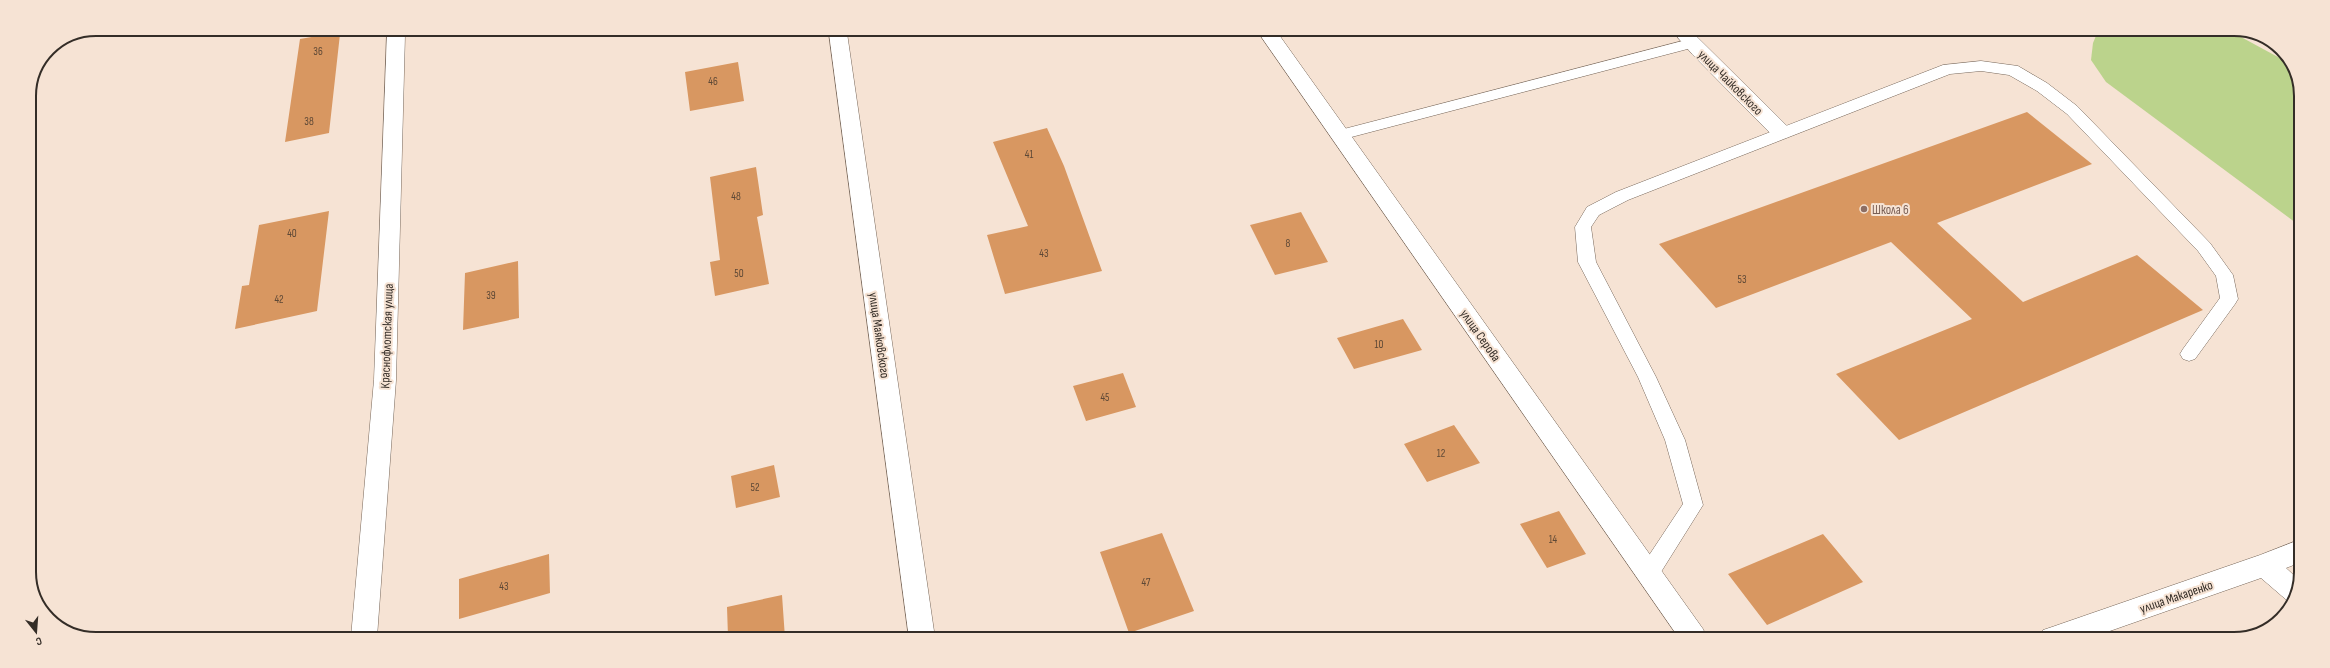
<svg xmlns="http://www.w3.org/2000/svg" width="2330" height="668" font-family="'Sofia Sans Condensed',sans-serif">
	<style>
		.green { fill: #bbd38c }
		.building { fill: #d89761 }
		.lines { fill: none; stroke-linecap: round; stroke-linejoin: round }
		.lane-casing { stroke: #78685b; stroke-width: 1 }
		.street-casing { stroke: #78685b; stroke-width: 1 }
		.lane { fill: #fff; fill-rule: evenodd }
		.street { fill: #fff; fill-rule: evenodd }
		.education-dot { fill: #8d6e63; stroke: #f6e3d4; stroke-width: 1.5 }
		.labels { text-anchor: middle; stroke-width: 4; stroke-linejoin: round; paint-order: stroke }
		.number-label { font-size: 11px; fill: #5d4836 }
		.street-label { font-size: 13px; fill: #342d27; stroke: #f6e3d4 }
		.education-label { font-size: 13px; fill: #785e54; stroke: #f6e3d4; text-anchor: start }
		.rim { fill: none; stroke: #342d27; stroke-width: 2 }
	</style>
	<rect width="100%" height="100%" fill="#f6e3d4"/>
	<path class="green" d="M 2098,31 L 2230,31 L 2289,63 L 2301,91 L 2300,226 L 2106,82 L 2091,60 L 2093,43 Z"/>
	<path class="building" d="M 329,34 L 340,34 L 329,133 L 285,142 L 300,39 Z
		M 738,62 L 744,101 L 690,111 L 685,72 Z
		M 2027,112 L 2092,164 L 1937,223 L 2023,302 L 2137,255 L 2203,310 L 1899,440 L 1836,374 L 1972,319 L 1891,242 L 1716,308 L 1659,244 Z
		M 1047,128 L 1064,166 L 1102,271 L 1005,294 L 987,235 L 1028,226 L 993,142 Z
		M 756,167 L 763,215 L 757,217 L 769,284 L 715,296 L 710,262 L 720,260 L 710,177 Z
		M 329,211 L 317,311 L 235,329 L 242,286 L 249,285 L 259,225 Z
		M 1301,212 L 1328,262 L 1275,275 L 1250,225 Z
		M 518,261 L 519,318 L 463,330 L 465,273 Z
		M 1403,319 L 1422,350 L 1354,369 L 1337,338 Z
		M 1123,373 L 1136,407 L 1086,421 L 1073,386 Z
		M 1454,425 L 1480,463 L 1427,482 L 1404,444 Z
		M 774,465 L 780,497 L 736,508 L 731,476 Z
		M 1559,511 L 1586,554 L 1547,568 L 1520,524 Z
		M 1162,533 L 1194,611 L 1129,633 L 1100,552 Z
		M 1823,534 L 1863,582 L 1767,625 L 1728,574 Z
		M 549,554 L 550,593 L 459,619 L 459,579 Z
		M 782,595 L 785,638 L 728,637 L 727,607 Z"/>
	<g class="lines">
		<g class="lane-casing">
			<path id="lane" d="M 1694,38 L 1699,40 L 1701,43 L 1699,46 L 1340,140 L 1334,139 L 1332,135 L 1334,131 L 1340,130 Z
				M 1981,61 L 2018,66 L 2047,83 L 2077,106 L 2210,243 L 2233,275 L 2238,299 L 2235,304 L 2195,359 L 2189,361 L 2183,359 L 2180,354 L 2183,349 L 2220,298 L 2216,276 L 2198,251 L 2067,114 L 2037,91 L 2009,75 L 1981,71 L 1950,74 L 1628,200 L 1599,215 L 1591,227 L 1596,262 L 1656,377 L 1685,440 L 1703,505 L 1656,580 L 1649,582 L 1642,580 L 1639,573 L 1642,566 L 1683,504 L 1665,440 L 1638,377 L 1578,262 L 1575,227 L 1587,207 L 1616,192 L 1943,65 Z"/>
		</g>
		<g class="street-casing">
			<path id="street" d="M 1258,32 L 1277,32 L 1703,629 L 1707,638 L 1679,638 Z
				M 1673,32 L 1692,32 L 1788,127 L 1791,132 L 1788,137 L 1781,139 L 1774,137 L 1693,55 Z
				M 829,33 L 847,33 L 935,638 L 909,638 Z
				M 387,34 L 405,34 L 396,380 L 377,637 L 351,637 L 374,380 Z
				M 2299,540 L 2299,563 L 2286,568 L 2299,580 L 2299,589 L 2290,603 L 2261,578 L 2087,639 L 2039,639 L 2043,630 L 2052,627 L 2260,555 Z"/>
		</g>
		<use href="#lane" class="lane"/>
		<use href="#street" class="street"/>
	</g>
	<circle class="education-dot" cx="1864" cy="209" r="4"/>
	<g class="labels">
		<g class="number-label">
			<text x="318" y="55">36</text>
			<text x="713" y="85">46</text>
			<text x="309" y="125">38</text>
			<text x="1029" y="158">41</text>
			<text x="736" y="200">48</text>
			<text x="292" y="237">40</text>
			<text x="1288" y="247">8</text>
			<text x="1044" y="257">43</text>
			<text x="739" y="277">50</text>
			<text x="1742" y="283">53</text>
			<text x="491" y="299">39</text>
			<text x="279" y="303">42</text>
			<text x="1379" y="348">10</text>
			<text x="1105" y="401">45</text>
			<text x="1441" y="457">12</text>
			<text x="755" y="491">52</text>
			<text x="1553" y="543">14</text>
			<text x="1146" y="586">47</text>
			<text x="504" y="590">43</text>
		</g>
		<g class="street-label">
			<text transform="translate(1731 82) rotate(45)" y="5">улица Чайковского</text>
			<text transform="translate(880 335) rotate(82)" y="5">улица Маяковского</text>
			<text transform="translate(1481 335) rotate(55)" y="5">улица Серова</text>
			<text transform="translate(386 336) rotate(-88)" y="5">Краснофлотская улица</text>
			<text transform="translate(2176 596) rotate(-19)" y="5">улица Макаренко</text>
		</g>
		<g class="education-label">
			<text x="1872" y="214">Школа 6</text>
		</g>
	</g>
	<path d="M0 0H2330V668H0ZM96 36H2234A60 60 0 0 1 2294 96V572A60 60 0 0 1 2234 632H96A60 60 0 0 1 36 572V96A60 60 0 0 1 96 36Z" fill="#f6e3d4" fill-rule="evenodd"/>
	<path class="rim" d="M96 36H2234A60 60 0 0 1 2294 96V572A60 60 0 0 1 2234 632H96A60 60 0 0 1 36 572V96A60 60 0 0 1 96 36Z"/>
	<g transform="translate(36 632) rotate(163)" stroke="#f6e3d4" stroke-width="3" paint-order="stroke">
	<path d="M0-3L7 15L0 10L-7 15Z" fill="#342d27"/>
	<text y="-6" font-size="11" font-weight="bold" text-anchor="middle" fill="#342d27">С</text>
	</g>
</svg>
